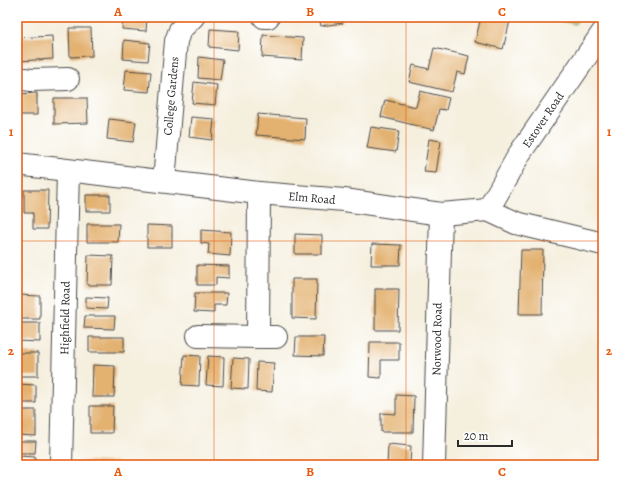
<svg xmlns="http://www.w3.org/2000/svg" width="620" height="482" font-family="Alegreya,serif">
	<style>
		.green { fill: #b4c66a; stroke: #70784a }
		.building { fill: #e3b170 }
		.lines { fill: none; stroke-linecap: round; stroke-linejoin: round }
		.minor-casing { stroke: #494846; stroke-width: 24 }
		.major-casing { stroke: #494846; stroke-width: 24 }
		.minor { stroke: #fff; stroke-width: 22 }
		.major { stroke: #fff; stroke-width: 22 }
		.grid { fill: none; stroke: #e8590c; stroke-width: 1; stroke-opacity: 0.55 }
		.labels { text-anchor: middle; stroke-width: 3; stroke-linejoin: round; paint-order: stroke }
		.street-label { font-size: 12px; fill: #2b2b2b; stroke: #fff }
		.neatline { fill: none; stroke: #e8590c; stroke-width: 1.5 }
		.grid-label { font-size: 13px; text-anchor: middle; font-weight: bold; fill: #e8590c }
	</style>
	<rect width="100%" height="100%" fill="#fff"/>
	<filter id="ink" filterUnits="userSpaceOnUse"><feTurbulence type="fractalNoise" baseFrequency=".025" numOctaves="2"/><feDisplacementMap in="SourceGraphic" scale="8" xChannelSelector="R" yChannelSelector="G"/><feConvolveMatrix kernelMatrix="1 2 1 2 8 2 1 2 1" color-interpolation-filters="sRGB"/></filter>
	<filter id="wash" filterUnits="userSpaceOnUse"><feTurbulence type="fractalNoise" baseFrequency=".012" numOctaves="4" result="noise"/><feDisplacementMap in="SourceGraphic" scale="16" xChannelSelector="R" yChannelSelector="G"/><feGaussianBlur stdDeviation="0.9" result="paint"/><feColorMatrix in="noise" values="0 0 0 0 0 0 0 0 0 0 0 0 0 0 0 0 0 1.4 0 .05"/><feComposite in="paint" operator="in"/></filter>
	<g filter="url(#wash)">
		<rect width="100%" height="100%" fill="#f5efde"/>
		<path class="green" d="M 544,17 L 580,17 L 575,24 Z"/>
		<g id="blocks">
			<path class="building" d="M 123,17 L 147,17 L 146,31 L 122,29 Z
				M 319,17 L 342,17 L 343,23 L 321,26 Z
				M 481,17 L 511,17 L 503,49 L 475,42 Z
				M 69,28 L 91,28 L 92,56 L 70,57 Z
				M 210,29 L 239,31 L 238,50 L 209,47 Z
				M 263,35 L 303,38 L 302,60 L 262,57 Z
				M 52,36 L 53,59 L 18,61 L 17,38 Z
				M 124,40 L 150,43 L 148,61 L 123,59 Z
				M 434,48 L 469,56 L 465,74 L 457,72 L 452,92 L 409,82 L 413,65 L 429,69 Z
				M 199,57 L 223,60 L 220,80 L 198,78 Z
				M 126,70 L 151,72 L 149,92 L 124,90 Z
				M 194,82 L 217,85 L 215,105 L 192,103 Z
				M 420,91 L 449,98 L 446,110 L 439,109 L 434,130 L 381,117 L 385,100 L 416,107 Z
				M 37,93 L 37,115 L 17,115 L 17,94 Z
				M 54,98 L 87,98 L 88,123 L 54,124 Z
				M 258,114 L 306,118 L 305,139 L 256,135 Z
				M 191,117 L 214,119 L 212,140 L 189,137 Z
				M 109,119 L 136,122 L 133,142 L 107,139 Z
				M 371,127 L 399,131 L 396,152 L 367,148 Z
				M 429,139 L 441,141 L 436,173 L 424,172 Z
				M 24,190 L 48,190 L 47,229 L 33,229 L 33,213 L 24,213 Z
				M 17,191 L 20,191 L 20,218 L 17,218 Z
				M 86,195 L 110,195 L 110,211 L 86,211 Z
				M 87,224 L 119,224 L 118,242 L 87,242 Z
				M 147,225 L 172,226 L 172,247 L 147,247 Z
				M 201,230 L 231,232 L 230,256 L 208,254 L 209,244 L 201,243 Z
				M 295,234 L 322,235 L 322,254 L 295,254 Z
				M 372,244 L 401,245 L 400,265 L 371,265 Z
				M 521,250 L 543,250 L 542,314 L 519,314 Z
				M 88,255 L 113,256 L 112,285 L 87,285 Z
				M 197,265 L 229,266 L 229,278 L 216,277 L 216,285 L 197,285 Z
				M 292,279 L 317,279 L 316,319 L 292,318 Z
				M 375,289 L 399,289 L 398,330 L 375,330 Z
				M 195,293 L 227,293 L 226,305 L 214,305 L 214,313 L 194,312 Z
				M 19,295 L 40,296 L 40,319 L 18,319 Z
				M 86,297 L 108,298 L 107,309 L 86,308 Z
				M 85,316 L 115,316 L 114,329 L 84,328 Z
				M 17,323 L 40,323 L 40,342 L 17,341 Z
				M 89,337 L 124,337 L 124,352 L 89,352 Z
				M 296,337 L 324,337 L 323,356 L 295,355 Z
				M 370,342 L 399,342 L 399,360 L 381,360 L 381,378 L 369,377 Z
				M 17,353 L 38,353 L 38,376 L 17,376 Z
				M 184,355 L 200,356 L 199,386 L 182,385 Z
				M 208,356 L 224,357 L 223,386 L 206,385 Z
				M 233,358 L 249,359 L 248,389 L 231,388 Z
				M 257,362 L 274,363 L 272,392 L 256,391 Z
				M 93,365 L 115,366 L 114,397 L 92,397 Z
				M 17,384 L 36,385 L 36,403 L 17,403 Z
				M 396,395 L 414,396 L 413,432 L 381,432 L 381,413 L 396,414 Z
				M 90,406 L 113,406 L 112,433 L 90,433 Z
				M 17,410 L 36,410 L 36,436 L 17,435 Z
				M 17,441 L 36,441 L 35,453 L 17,453 Z
				M 388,444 L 411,446 L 410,465 L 387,465 Z
				M 17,456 L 35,457 L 35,465 L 17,465 Z
				M 82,461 L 117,462 L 117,465 L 81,465 Z"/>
		</g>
	</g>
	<g filter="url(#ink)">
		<use href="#blocks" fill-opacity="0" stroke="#494846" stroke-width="1"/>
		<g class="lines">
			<g class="minor-casing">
				<path id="minor" d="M 264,17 L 268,17
					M 17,78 L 31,80 L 68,79
					M 164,181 L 176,41 L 180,30 L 193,17
					M 488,210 L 520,153 L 603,32
					M 198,336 L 258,337 L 259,193
					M 258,337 L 276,337
					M 61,465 L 68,171
					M 434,465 L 441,214"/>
			</g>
			<g class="major-casing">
				<path id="major" d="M 17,164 L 259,193 L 344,200 L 441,214 L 488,210 L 516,223 L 603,244"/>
			</g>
			<use href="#minor" class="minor"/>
			<use href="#major" class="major"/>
		</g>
	</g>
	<path class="grid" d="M 214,17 L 214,465M 406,17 L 406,465M 17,241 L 603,241"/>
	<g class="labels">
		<g class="street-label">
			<text transform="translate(171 96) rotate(-85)" y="4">College Gardens</text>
			<text transform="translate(543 120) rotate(-56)" y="4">Estover Road</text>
			<text transform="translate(312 198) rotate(5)" y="4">Elm Road</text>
			<text transform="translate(65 318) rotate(-89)" y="4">Highfield Road</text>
			<text transform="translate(437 339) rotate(-89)" y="4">Norwood Road</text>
		</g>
	</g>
	<rect width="620" height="482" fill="none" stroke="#fff" stroke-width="44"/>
	<path d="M458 440v6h54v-6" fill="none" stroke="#2b2b2b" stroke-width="2"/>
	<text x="464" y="440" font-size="12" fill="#2b2b2b" stroke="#ffffff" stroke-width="3" paint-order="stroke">20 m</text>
	<rect x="22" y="22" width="576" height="438" class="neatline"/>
	<g class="grid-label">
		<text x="118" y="16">A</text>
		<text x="310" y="16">B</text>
		<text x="502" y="16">C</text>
		<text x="11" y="136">1</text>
		<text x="609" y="136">1</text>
		<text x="11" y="355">2</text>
		<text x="609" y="355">2</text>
		<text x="118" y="476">A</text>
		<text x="310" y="476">B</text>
		<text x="502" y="476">C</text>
	</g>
</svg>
